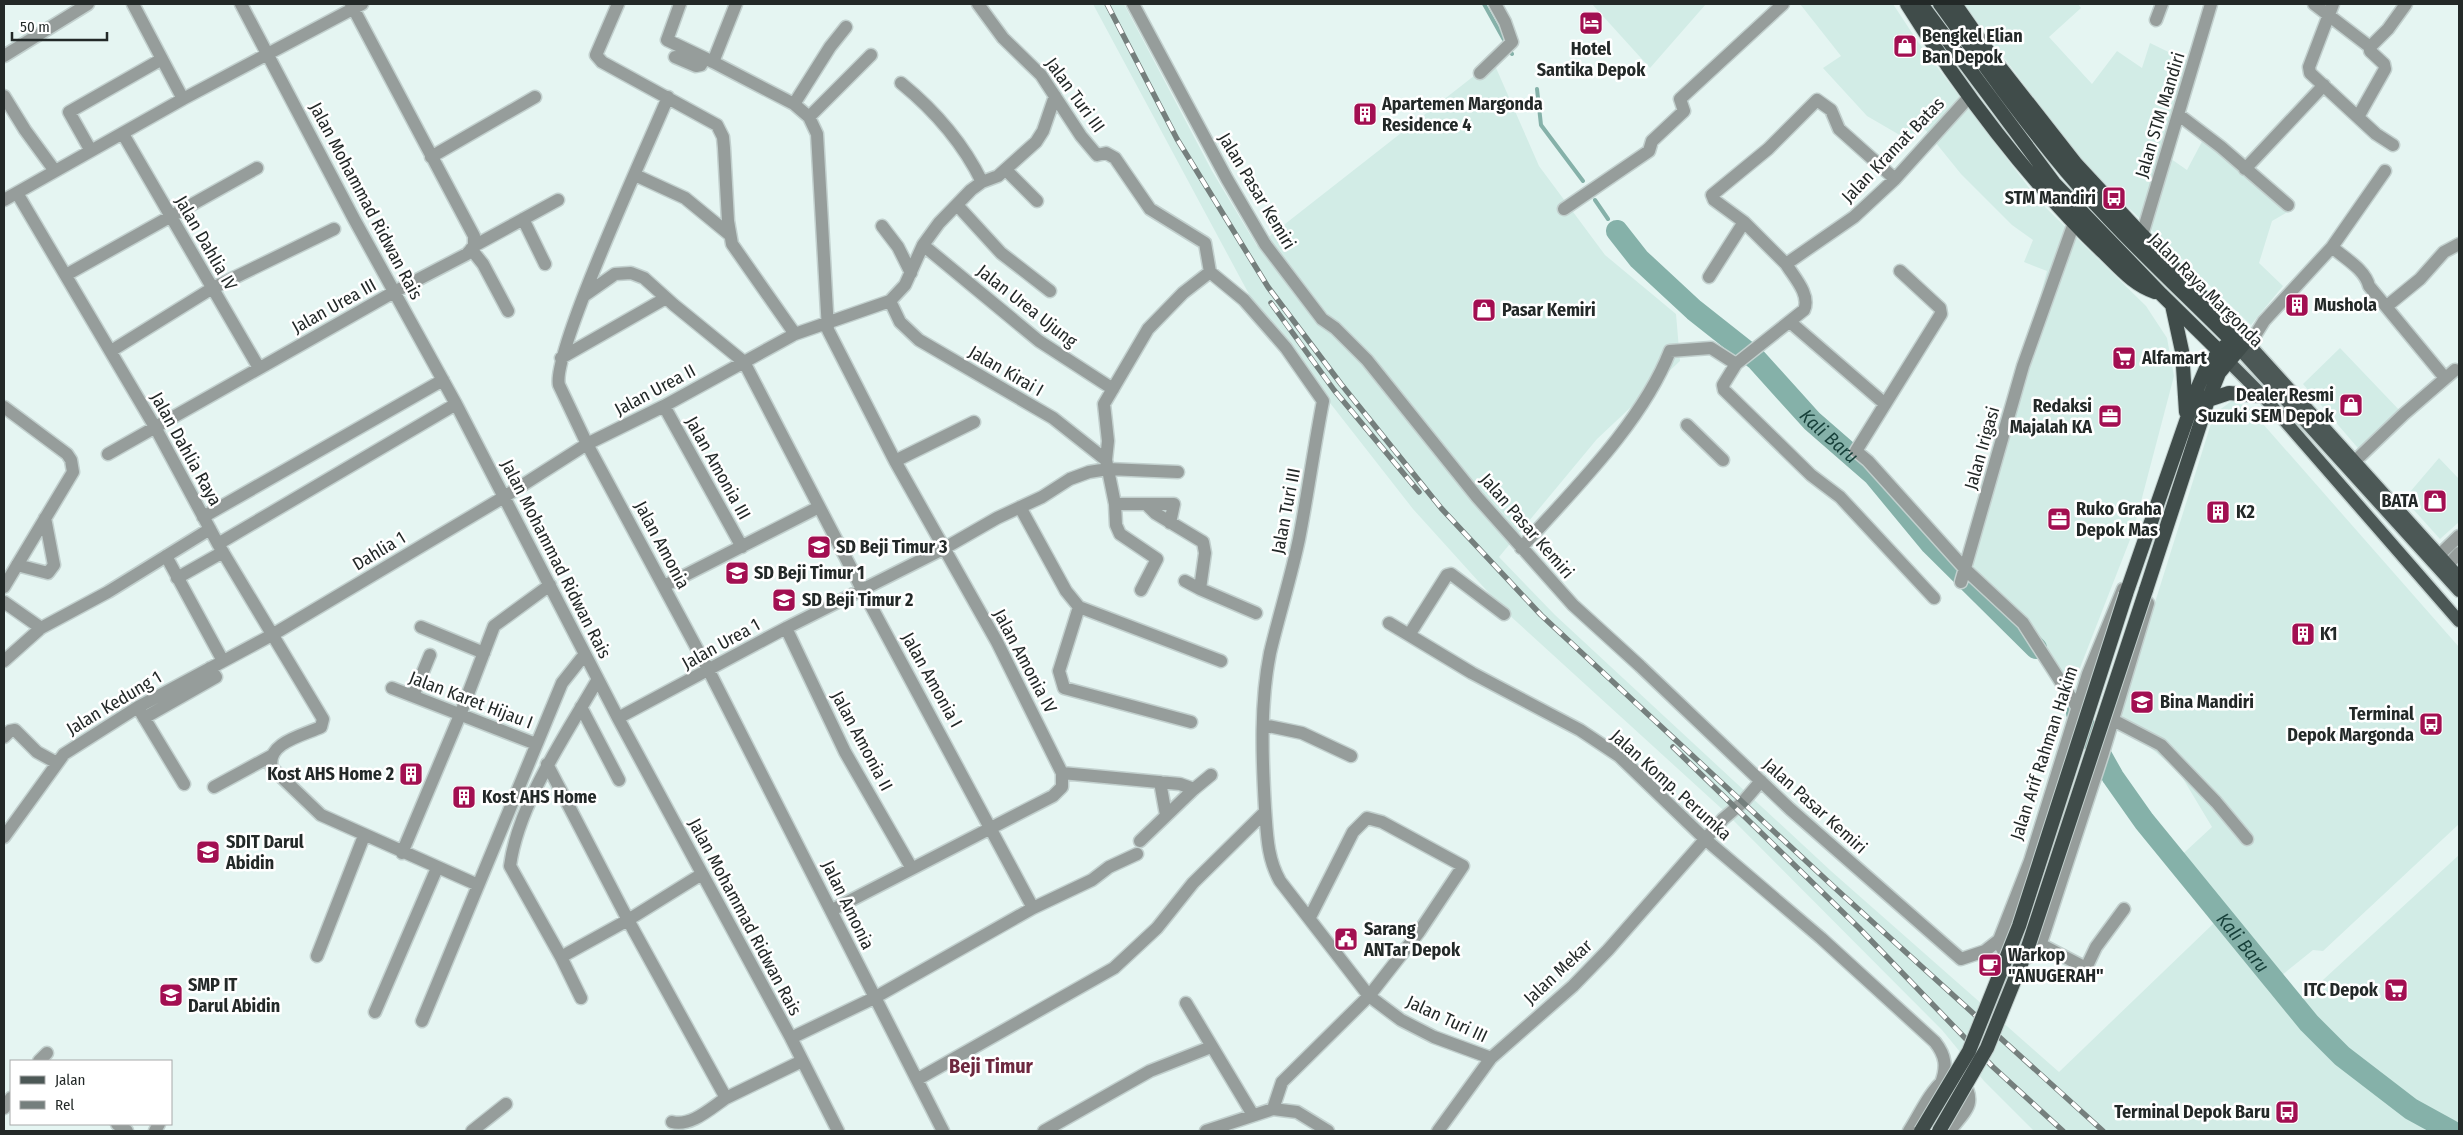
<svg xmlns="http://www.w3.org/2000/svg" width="2463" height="1135" font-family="'Fira Sans Condensed',sans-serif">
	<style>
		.built { fill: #d2ece6 }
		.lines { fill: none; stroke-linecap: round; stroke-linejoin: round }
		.stream { stroke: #85b1a9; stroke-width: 4 }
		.river { stroke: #85b1a9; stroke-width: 22 }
		.minor-casing { stroke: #c2d0ce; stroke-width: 15 }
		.primary-casing { stroke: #c2d0ce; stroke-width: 15 }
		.trunk-casing { stroke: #c2d0ce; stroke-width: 16 }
		.minor { stroke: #969d9b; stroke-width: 12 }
		.primary { stroke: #4c5856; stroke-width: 12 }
		.trunk { stroke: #404c4a; stroke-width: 14 }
		.rail-casing { stroke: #757f7d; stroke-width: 5.5 }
		.rail { stroke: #fff; stroke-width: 4; stroke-dasharray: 11; stroke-linecap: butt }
		.trunk-bridge-casing { stroke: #c2d0ce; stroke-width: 16; stroke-linecap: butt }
		.trunk-bridge { stroke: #404c4a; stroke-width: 14 }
		.labels { text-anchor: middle; stroke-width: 5; stroke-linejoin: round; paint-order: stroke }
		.poi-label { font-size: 18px; font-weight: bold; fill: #232928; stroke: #fff; text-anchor: start }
		.street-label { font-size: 18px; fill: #232928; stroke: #fff }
		.water-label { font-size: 19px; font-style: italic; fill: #163f39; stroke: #fff }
		.quarter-label { font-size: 20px; font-weight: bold; fill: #6d283f; stroke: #fff }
	</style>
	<rect width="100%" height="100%" fill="#e5f5f2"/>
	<path class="built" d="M 1093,4 L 1124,4 L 1212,171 L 1257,246 L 1493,61 L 1539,166 L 1605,255 L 1676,314 L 1680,361 L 1597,439 L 1499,557 L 1555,615 L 1831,871 L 2059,1072 L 2214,923 L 2176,873 L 2174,862 L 2212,827 L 2179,772 L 2139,738 L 2115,730 L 2214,414 L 2233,400 L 2249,408 L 2459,647 L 2459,824 L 2323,951 L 2313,950 L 2266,988 L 2287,1013 L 2459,855 L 2459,1131 L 2034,1131 L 1984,1081 L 1942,1030 L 1722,809 L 1507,613 L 1413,509 L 1258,311 Z
		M 1592,4 L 1706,4 L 1650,68 Z
		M 1800,4 L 1893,4 L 1918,42 L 2040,202 L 2146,306 L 2167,338 L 2174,376 L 2133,532 L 2067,701 L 2013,616 L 1966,567 L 2047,271 L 2024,262 L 2033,240 L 2012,225 L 1961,174 L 1923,127 L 1910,141 L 1867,116 L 1823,68 L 1841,56 Z
		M 1964,4 L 2078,4 L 2081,8 L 2049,37 L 2092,84 L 2117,51 L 2142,68 L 2150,43 L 2187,61 L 2161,152 L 2187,170 L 2206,134 L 2291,210 L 2272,221 L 2259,263 L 2283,286 L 2251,325 L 2085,166 Z
		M 2340,348 L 2402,413 L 2363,454 L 2303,384 Z
		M 2439,458 L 2459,479 L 2459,522 L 2440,539 L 2404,499 Z"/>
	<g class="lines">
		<path class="stream" d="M 1484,4 L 1512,54
			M 1537,89 L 1541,125 L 1583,181
			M 1595,200 L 1608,219"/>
		<g class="river">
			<path id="s1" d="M 1617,231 L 1639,259 L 1694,310 L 1756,359 L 1812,421 L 1874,475 L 1931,544 L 2036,648"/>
			<path id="s2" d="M 2077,713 L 2113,777 L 2144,821 L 2309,1023 L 2342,1056 L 2411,1109 L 2451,1131"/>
		</g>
		<g class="minor-casing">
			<path id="minor" d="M 133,4 L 183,99 L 362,4
				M 241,4 L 354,219 L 456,404 L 618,718 L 791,1038 L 838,1131
				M 618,4 L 596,55 L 602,62 L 717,125 L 723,137 L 724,148 L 728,221 L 732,244 L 795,334
				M 680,4 L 667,40 L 713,62
				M 736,4 L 713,62 L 794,104 L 809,117 L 817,134 L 828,330 L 895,461 L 997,642 L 1062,773 L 1062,787 L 1053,796 L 832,910
				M 978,4 L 1003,38 L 1041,75 L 1081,136 L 1097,155 L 1106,153 L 1115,158 L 1150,209 L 1205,243 L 1210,272 L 1244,300 L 1286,348 L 1323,401 C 1314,447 1308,493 1299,539 C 1291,577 1279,615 1270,653 C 1260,703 1262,757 1265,808 C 1267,834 1267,858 1280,881 L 1369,996 L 1401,1020 L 1434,1037 L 1491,1058
				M 1133,4 L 1227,179 L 1265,244 L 1322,319 L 1335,328 L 1367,360 L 1477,497 L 1573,605 L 1640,666 L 1790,809 L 1961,959 L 1985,951 L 1999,940
				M 2314,4 L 2370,47
				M 2333,4 L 2309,67 L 2310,73 L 2376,134 L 2393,145
				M 2156,20 L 2162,4
				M 4,56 L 88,4
				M 675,57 L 696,66 L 701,65 L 704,58
				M 1480,73 L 1512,42 L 1505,22 L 1495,4
				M 901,83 C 934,110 963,143 982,182
				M 4,96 L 25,130 L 55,171
				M 668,97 C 650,141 551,354 559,385 L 587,444 L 709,671 L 943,1131
				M 794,104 L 830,47 L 846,27
				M 2179,115 L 2221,147 L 2288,205
				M 809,117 L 871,55
				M 2358,117 L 2385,69 L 2384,64 L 2370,51 L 2370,47 L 2388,29 L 2406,4
				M 123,134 L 259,368
				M 91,151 L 69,112 L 162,59
				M 431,157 L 535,97
				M 2245,169 L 2324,85
				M 1006,170 L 1037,201
				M 635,175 L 685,198 L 730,235
				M 17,193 L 155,427 L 218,544 L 323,719 L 321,727 C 304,735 265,743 272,768 L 321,815 L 478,885
				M 4,200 L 183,99
				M 957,205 L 1001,253 L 1050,291
				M 1564,209 L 1649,151 L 1652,141 L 1684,111 L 1680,99 L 1783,4
				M 523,219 L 545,264
				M 882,226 L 898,247 L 911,273
				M 2142,235 L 2211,4
				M 923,245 L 1039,341 L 1113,389
				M 474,246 L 558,200
				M 2332,247 C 2344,258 2365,269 2369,286 L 2445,378
				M 471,249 L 483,264 L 508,311
				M 1786,264 L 1744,222 L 1714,200 L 1712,195 L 1768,149 L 1817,100 L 1831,110 L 1839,129 L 1895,179
				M 1900,271 L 1940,308 L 1941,314 L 1856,451 L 1868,461 L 1966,570 L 2023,623 L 2077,707
				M 66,275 L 257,168
				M 1709,277 L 1744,222
				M 585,295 L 615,274 L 631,273 L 644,278 L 674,305 L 744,362 L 863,591 L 1033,908
				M 890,301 L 900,322 L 919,340 L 1053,418 L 1106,460
				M 2387,306 L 2420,279 L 2444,252 L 2459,244
				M 1790,322 L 1885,404
				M 2249,345 L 2264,321 L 2332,247 L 2385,171
				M 111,351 L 211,289 L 334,229
				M 561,358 L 666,298
				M 1736,364 L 1723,385 L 1724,390 L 1811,475 L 1840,497 L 1934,598
				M 664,406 L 742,547
				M 4,407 L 67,454 L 71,460 L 73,472 L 4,587
				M 1687,425 L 1723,460
				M 108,454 L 394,292 L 467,254 L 474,246 L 474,236 L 351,4
				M 895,461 L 974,422
				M 2355,461 L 2404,414 L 2455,370
				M 1115,504 L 1146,504 L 1155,513 L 1203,542 L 1205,553 L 1200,589 L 1256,613
				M 1146,504 L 1174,504 L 1170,523
				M 1020,507 L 1066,591 L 1079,607 L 1221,661
				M 203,517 L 443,380
				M 218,544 L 456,404
				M 1521,548 C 1573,490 1642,423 1670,351 L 1711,348 L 1736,364 L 1804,310 C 1811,295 1794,277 1786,264 L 1854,217 L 1895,179 L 1970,96
				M 166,556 L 223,661
				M 2433,561 L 2459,536
				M 17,565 L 48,573 L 54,565 L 45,518
				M 2442,571 L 2459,553
				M 177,578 L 223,552
				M 1185,581 L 1200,589
				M 1961,582 L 2023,366 L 2074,223
				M 664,586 L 819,507
				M 2123,589 L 2088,674 L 2030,861 L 1999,940 C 2002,960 2027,965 2039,949 L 2102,756 L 2148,603
				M 1141,590 L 1157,559 L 1120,534 L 1116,525 L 1115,504 L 1106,460 L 1108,441 L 1104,404 L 1148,329 L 1183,293 L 1210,272
				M 4,602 L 41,628
				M 1079,607 L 1059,671 L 1064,688 L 1191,722
				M 1504,614 L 1451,574 L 1447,575 L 1409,635 L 1472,673 L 1580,730 L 1619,756 L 1705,839 L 1821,938 L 1935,1042 C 1946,1056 1947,1067 1941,1083
				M 1389,623 L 1409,635
				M 421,627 L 484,653
				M 786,628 L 845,752 L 911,867
				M 4,661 L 41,628 L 108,592 L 210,529
				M 392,688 L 536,744
				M 413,696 L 430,655
				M 581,707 L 619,780
				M 140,711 L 184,784
				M 144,718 L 216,677 L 210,668
				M 618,718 L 786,628 L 943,549 L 997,518 L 1042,497 L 1070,479 L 1089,472 L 1108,469 L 1178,472
				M 2113,720 L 2161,745 L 2216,802 L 2247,839
				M 1263,725 L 1302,733 L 1351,756
				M 4,737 L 10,731 L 15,730 L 37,752 L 57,763
				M 547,764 L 628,920 L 726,1098 L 802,1061
				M 1062,773 L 1180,784 L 1194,789 L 1140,841
				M 1160,782 L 1166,815
				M 214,787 L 271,756
				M 1194,789 L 1211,775
				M 4,837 L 64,754 L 138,707 L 272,635 L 504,497 L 587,444 L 664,406 L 795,334 L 890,301 L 905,285 L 923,245 L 939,223 L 971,190 L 982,182 L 998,176 L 1036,142 L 1043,131 L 1055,96
				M 402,853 L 460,715 L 494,626 L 550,585
				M 2040,944 L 2086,968 L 2096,947 L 2124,909
				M 317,956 L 364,836
				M 561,957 L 628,920 L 702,874
				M 581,998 L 561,957 L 510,866 C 518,804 567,733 598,679
				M 1186,1003 L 1253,1115
				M 375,1012 L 437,868
				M 422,1021 L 562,683 L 585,654
				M 791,1038 L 874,998 L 1033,908 L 1092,880 L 1109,867 L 1137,854
				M 39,1061 L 47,1053
				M 918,1079 L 1114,968 L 1157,928 L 1193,883 L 1265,812
				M 4,1108 L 11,1098
				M 1273,1109 L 1282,1082 L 1369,996 L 1419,932 L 1463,866 L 1382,822 L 1367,818 L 1353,832 L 1310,917
				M 672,1122 C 691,1127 711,1108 726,1098
				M 117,1124 L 127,1131
				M 155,1131 L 159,1124
				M 472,1131 L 506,1104
				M 1044,1131 L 1150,1071 L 1211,1047
				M 1206,1131 L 1273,1109 L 1297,1112 L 1328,1131
				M 1438,1131 L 1491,1058 L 1573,986 L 1608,950 L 1723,819 L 1743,802 L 1761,781
				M 1909,1131 C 1917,1119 1931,1090 1942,1082 C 1956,1072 1971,1086 1969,1102 C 1968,1111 1955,1123 1950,1131"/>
		</g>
		<g class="primary-casing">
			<path id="primary" d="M 2246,341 L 2459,577
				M 2233,342 L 2459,591
				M 2222,355 L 2263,396 L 2459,621"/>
		</g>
		<g class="trunk-casing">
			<path id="trunk" d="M 1907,4 C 1959,88 2030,182 2102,251 C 2119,267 2133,285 2155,292
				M 1921,4 L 2054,183 L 2161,294 L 2219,351
				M 1940,4 C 1981,61 2022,118 2066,171 C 2117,231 2176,285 2231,340
				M 1955,4 L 1992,57 L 2076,164 L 2142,235 L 2246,341 L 2219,373 L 2208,400 L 2146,590
				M 2172,305 L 2182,351 L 2186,412
				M 2208,400 L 2229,393 L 2263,396
				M 2126,594 L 2198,387 L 2207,366 L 2225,346"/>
		</g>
		<use href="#minor" class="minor"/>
		<use href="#primary" class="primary"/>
		<use href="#trunk" class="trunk"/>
		<g class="rail-casing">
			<path id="rail" d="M 1107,4 L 1177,139 L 1268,287 L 1341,384 L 1441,508 L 1541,615 L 1835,888 L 2103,1131
				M 1271,303 L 1334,390 L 1419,492
				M 1673,747 L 1859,928 L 1993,1067 L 2063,1131"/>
		</g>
		<use href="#rail" class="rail"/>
		<g class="trunk-bridge-casing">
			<path id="trunk-bridge" d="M 1921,1131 L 1969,1051 L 2019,926 L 2126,594
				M 1939,1131 L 1987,1048 L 2028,947 L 2146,590"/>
		</g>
		<use href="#trunk-bridge" class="trunk-bridge"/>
	</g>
	<defs>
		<g id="hotel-square" transform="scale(1.25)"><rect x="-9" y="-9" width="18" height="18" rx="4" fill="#a20f51" stroke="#fff"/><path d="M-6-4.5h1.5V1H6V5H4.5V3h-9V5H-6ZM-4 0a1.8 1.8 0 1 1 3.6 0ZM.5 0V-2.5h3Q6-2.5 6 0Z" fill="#fff"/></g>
		<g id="shop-square" transform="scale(1.25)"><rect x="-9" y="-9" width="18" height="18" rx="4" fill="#a20f51" stroke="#fff"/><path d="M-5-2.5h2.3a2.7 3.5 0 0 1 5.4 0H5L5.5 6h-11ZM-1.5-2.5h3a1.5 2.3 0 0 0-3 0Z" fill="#fff"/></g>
		<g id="building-square" transform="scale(1.25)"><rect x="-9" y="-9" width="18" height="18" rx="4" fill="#a20f51" stroke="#fff"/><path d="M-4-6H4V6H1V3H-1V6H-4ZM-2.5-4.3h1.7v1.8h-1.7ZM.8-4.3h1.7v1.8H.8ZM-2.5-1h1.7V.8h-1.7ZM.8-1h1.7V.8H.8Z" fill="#fff"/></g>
		<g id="bus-square" transform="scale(1.25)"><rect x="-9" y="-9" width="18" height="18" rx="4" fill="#a20f51" stroke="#fff"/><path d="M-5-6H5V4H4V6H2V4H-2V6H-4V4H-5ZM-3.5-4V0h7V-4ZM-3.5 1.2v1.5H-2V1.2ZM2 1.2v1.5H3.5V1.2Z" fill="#fff"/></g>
		<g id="supermarket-square" transform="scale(1.25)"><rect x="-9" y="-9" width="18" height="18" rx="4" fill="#a20f51" stroke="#fff"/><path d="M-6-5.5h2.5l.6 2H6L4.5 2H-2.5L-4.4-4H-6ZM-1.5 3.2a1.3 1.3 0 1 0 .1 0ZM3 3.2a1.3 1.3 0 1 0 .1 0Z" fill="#fff"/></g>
		<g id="office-square" transform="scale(1.25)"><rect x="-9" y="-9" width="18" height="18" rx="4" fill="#a20f51" stroke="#fff"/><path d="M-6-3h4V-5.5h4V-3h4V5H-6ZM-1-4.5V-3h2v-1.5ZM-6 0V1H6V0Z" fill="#fff"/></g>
		<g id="school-square" transform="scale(1.25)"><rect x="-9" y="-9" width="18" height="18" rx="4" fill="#a20f51" stroke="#fff"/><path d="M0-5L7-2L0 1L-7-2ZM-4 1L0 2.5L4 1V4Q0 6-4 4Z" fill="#fff"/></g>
		<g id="civic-square" transform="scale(1.25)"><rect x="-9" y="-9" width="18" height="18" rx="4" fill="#a20f51" stroke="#fff"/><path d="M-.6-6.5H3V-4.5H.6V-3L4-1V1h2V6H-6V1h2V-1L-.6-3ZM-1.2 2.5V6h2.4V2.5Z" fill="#fff"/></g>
		<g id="cafe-square" transform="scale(1.25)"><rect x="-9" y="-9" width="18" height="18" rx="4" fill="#a20f51" stroke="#fff"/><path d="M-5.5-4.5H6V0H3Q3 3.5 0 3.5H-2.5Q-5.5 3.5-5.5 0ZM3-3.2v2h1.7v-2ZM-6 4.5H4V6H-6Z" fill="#fff"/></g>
	</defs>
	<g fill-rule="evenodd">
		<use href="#hotel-square" x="1591" y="23"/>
		<use href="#shop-square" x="1905" y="46"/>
		<use href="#building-square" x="1365" y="114"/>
		<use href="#bus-square" x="2114" y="198"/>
		<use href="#building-square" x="2297" y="305"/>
		<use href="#shop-square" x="1484" y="310"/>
		<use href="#supermarket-square" x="2124" y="358"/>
		<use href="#shop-square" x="2351" y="405"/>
		<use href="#office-square" x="2110" y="416"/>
		<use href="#shop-square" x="2435" y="501"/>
		<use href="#building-square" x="2218" y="512"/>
		<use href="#office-square" x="2059" y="519"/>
		<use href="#school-square" x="819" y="547"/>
		<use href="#school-square" x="737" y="573"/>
		<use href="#school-square" x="784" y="600"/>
		<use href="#building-square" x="2303" y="634"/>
		<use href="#school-square" x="2142" y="702"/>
		<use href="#bus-square" x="2431" y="724"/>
		<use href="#building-square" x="411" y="774"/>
		<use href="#building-square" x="464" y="797"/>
		<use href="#school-square" x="208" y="852"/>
		<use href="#civic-square" x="1346" y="939"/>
		<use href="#cafe-square" x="1990" y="965"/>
		<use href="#supermarket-square" x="2396" y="990"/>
		<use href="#school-square" x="171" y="995"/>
		<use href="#bus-square" x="2287" y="1112"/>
	</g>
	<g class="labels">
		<g class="poi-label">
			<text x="1922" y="42">Bengkel Elian<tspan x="1922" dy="21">Ban Depok</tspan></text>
			<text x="1591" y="55" text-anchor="middle">Hotel<tspan x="1591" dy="21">Santika Depok</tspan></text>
			<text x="1382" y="110">Apartemen Margonda<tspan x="1382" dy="21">Residence 4</tspan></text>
			<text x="2096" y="204" text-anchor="end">STM Mandiri</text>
			<text x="2314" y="311">Mushola</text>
			<text x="1502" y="316">Pasar Kemiri</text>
			<text x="2142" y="364">Alfamart</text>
			<text x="2334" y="401" text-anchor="end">Dealer Resmi<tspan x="2334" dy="21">Suzuki SEM Depok</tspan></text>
			<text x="2092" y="412" text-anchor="end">Redaksi<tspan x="2092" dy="21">Majalah KA</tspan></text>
			<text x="2418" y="507" text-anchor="end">BATA</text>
			<text x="2076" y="515">Ruko Graha<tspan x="2076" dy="21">Depok Mas</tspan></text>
			<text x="2236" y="518">K2</text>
			<text x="836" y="553">SD Beji Timur 3</text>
			<text x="754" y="579">SD Beji Timur 1</text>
			<text x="802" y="606">SD Beji Timur 2</text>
			<text x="2320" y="640">K1</text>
			<text x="2160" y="708">Bina Mandiri</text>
			<text x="2414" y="720" text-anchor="end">Terminal<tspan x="2414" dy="21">Depok Margonda</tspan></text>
			<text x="394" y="780" text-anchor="end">Kost AHS Home 2</text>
			<text x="482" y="803">Kost AHS Home</text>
			<text x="226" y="848">SDIT Darul<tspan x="226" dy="21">Abidin</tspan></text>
			<text x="1364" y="935">Sarang<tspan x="1364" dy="21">ANTar Depok</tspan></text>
			<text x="2008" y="961">Warkop<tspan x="2008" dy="21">"ANUGERAH"</tspan></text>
			<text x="188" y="991">SMP IT<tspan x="188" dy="21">Darul Abidin</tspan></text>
			<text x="2378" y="996" text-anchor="end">ITC Depok</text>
			<text x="2270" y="1118" text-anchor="end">Terminal Depok Baru</text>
		</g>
		<g class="street-label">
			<text transform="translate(1075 95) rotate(54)" y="6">Jalan Turi III</text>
			<text transform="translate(2160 115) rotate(-73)" y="6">Jalan STM Mandiri</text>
			<text transform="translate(1893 150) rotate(-46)" y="6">Jalan Kramat Batas</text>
			<text transform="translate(1257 191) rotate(59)" y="6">Jalan Pasar Kemiri</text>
			<text transform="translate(366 201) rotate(62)" y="6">Jalan Mohammad Ridwan Rais</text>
			<text transform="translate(206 243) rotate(60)" y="6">Jalan Dahlia IV</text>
			<text transform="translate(2206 290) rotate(45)" y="6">Jalan Raya Margonda</text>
			<text transform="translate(334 306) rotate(-29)" y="6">Jalan Urea III</text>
			<text transform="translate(1027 306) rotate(38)" y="6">Jalan Urea Ujung</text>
			<text transform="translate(1006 371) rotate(30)" y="6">Jalan Kirai I</text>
			<text transform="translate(655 390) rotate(-28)" y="6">Jalan Urea II</text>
			<text transform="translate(1982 448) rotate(-74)" y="6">Jalan Irigasi</text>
			<text transform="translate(186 449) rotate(61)" y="6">Jalan Dahlia Raya</text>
			<text transform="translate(718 468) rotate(61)" y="6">Jalan Amonia III</text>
			<text transform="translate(1286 511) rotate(-79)" y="6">Jalan Turi III</text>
			<text transform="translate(1527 526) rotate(49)" y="6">Jalan Pasar Kemiri</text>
			<text transform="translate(662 545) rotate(62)" y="6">Jalan Amonia</text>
			<text transform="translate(379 551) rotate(-31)" y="6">Dahlia 1</text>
			<text transform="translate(556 559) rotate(63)" y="6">Jalan Mohammad Ridwan Rais</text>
			<text transform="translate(721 644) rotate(-29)" y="6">Jalan Urea 1</text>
			<text transform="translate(1025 661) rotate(62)" y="6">Jalan Amonia IV</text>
			<text transform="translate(932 680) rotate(61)" y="6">Jalan Amonia I</text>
			<text transform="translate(471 700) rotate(21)" y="6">Jalan Karet Hijau I</text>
			<text transform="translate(114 703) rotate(-31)" y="6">Jalan Kedung 1</text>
			<text transform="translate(862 741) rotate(62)" y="6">Jalan Amonia II</text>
			<text transform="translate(2044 753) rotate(-72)" y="6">Jalan Arif Rahman Hakim</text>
			<text transform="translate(1671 785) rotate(42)" y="6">Jalan Komp. Perumka</text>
			<text transform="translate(1815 806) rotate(42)" y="6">Jalan Pasar Kemiri</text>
			<text transform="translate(848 905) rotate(64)" y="6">Jalan Amonia</text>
			<text transform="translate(745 917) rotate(62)" y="6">Jalan Mohammad Ridwan Rais</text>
			<text transform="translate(1558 972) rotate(-43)" y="6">Jalan Mekar</text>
			<text transform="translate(1447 1019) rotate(25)" y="6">Jalan Turi III</text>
		</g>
		<g class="water-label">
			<text dy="7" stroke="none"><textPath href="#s1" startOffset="296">Kali Baru</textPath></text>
			<text dy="7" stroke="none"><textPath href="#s2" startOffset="284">Kali Baru</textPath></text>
		</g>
		<g class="quarter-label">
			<text x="991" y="1073">Beji Timur</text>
		</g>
	</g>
	<rect width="2463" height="1135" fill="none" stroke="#232928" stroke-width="10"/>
	<rect x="10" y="1060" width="162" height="65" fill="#ffffff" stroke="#a7a9a9"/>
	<rect x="20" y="1076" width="25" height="8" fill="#4c5856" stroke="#a7a9a9"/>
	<text x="55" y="1085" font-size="15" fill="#232928">Jalan</text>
	<rect x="20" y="1101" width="25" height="8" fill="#757f7d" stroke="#a7a9a9"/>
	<text x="55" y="1110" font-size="15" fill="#232928">Rel</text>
	<path d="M12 32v8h95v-8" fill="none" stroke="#232928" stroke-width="2.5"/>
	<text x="20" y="32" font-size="15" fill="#232928" stroke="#ffffff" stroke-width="4" paint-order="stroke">50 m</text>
</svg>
